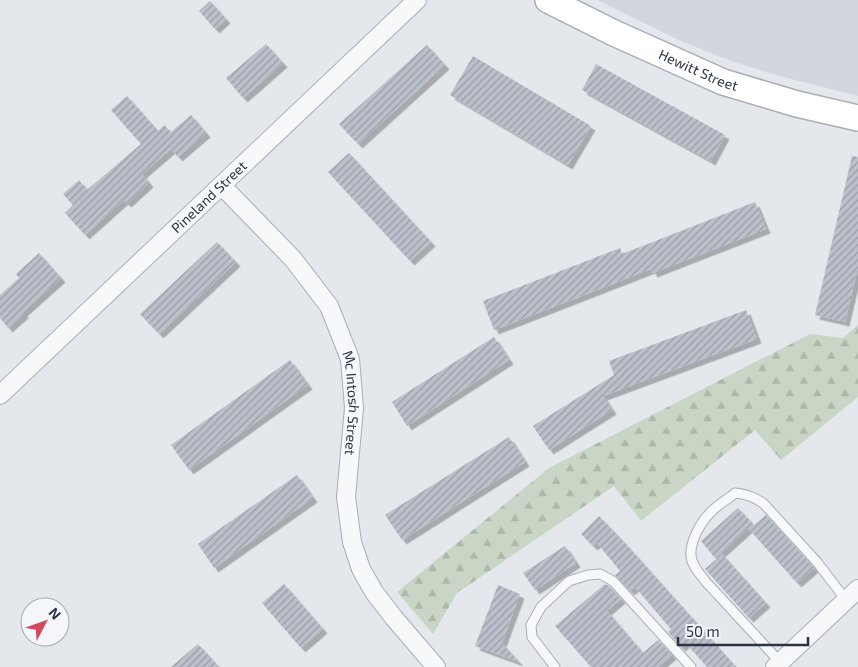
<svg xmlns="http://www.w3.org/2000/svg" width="858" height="667" font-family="'Exo 2',sans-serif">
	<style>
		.built { fill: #d2d6de }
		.forest { fill: url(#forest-firs) }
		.building { fill: url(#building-hatch); filter: url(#shadow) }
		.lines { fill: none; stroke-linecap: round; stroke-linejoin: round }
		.lane-casing { stroke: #a9aeb7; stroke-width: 11 }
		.street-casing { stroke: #a9aeb7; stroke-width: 20 }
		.secondary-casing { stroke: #a9aeb7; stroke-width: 28 }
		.lane { stroke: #f7f8fa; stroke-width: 9 }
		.street { stroke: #f7f8fa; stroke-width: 18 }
		.secondary { stroke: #fff; stroke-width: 25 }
		.labels { text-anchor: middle; stroke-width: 5; stroke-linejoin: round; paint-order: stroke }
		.street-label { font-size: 14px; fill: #2b3445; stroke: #f4f6f9 }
	</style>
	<defs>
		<pattern id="forest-firs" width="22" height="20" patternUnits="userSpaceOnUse" patternTransform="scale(1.25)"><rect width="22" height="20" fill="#c9d6c5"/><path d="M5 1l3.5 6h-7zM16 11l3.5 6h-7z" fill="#adb8ab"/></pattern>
		<pattern id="building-hatch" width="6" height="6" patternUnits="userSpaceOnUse" patternTransform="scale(1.25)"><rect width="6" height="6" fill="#bbc0ca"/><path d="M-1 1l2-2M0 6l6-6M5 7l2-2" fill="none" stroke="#989da6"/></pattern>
		<filter id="shadow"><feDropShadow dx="4.5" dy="4.5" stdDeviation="0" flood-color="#0004"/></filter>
	</defs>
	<rect width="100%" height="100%" fill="#e4e7ec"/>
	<path class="built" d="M 597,0 L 858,0 L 858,96 L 776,75 L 734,62 L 681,41 Z"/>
	<path class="forest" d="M 858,325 L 858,397 L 781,460 L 755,430 L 641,521 L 614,486 L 457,593 L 433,634 L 397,592 L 549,468 L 810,334 L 843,338 Z"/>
	<path class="building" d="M 210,1 L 226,19 L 215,29 L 199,11 Z
		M 266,44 L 283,63 L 243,98 L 226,78 Z
		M 427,45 L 445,65 L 358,144 L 339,124 Z
		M 473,56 L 591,126 L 568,165 L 450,95 Z
		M 596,64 L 725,135 L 711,161 L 582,90 Z
		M 127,96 L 158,131 L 164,125 L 171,132 L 191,115 L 206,133 L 178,157 L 171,149 L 142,174 L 149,183 L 127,203 L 124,200 L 85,235 L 65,213 L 73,205 L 63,194 L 79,180 L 87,190 L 141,144 L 111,110 Z
		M 349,153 L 431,242 L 410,261 L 328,172 Z
		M 852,156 L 858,157 L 858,267 L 845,322 L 815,315 Z
		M 755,202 L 766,229 L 653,273 L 651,269 L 494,330 L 483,301 L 620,248 L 622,254 Z
		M 217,242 L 236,262 L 159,334 L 140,314 Z
		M 39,253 L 61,278 L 23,312 L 24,314 L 8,328 L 0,318 L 0,295 L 19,278 L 16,274 Z
		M 746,310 L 757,339 L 603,396 L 612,410 L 549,450 L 533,426 L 614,375 L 609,361 Z
		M 494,337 L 509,360 L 407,426 L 392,402 Z
		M 290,360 L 308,385 L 189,470 L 171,445 Z
		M 509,437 L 525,462 L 402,540 L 385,515 Z
		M 297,475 L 313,498 L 214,568 L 198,544 Z
		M 738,508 L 753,524 L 715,558 L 701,541 Z
		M 766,515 L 814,568 L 797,583 L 749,529 Z
		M 599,516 L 624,542 L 736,667 L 707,667 L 686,643 L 681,647 L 668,632 L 671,629 L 635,587 L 630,591 L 615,575 L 620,571 L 597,543 L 593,546 L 581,534 Z
		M 565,546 L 576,563 L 535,590 L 523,573 Z
		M 722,554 L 766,603 L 749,618 L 705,569 Z
		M 284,584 L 323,629 L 301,648 L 262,603 Z
		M 605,584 L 609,586 L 621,599 L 607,611 L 643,653 L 658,640 L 672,655 L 658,667 L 591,667 L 555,626 Z
		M 498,585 L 520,594 L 502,643 L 519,662 L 475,646 Z
		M 198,644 L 219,667 L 171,667 Z"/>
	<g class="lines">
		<g class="lane-casing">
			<path id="lane" d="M 780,662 L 706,582 C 700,574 691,565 691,555 C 690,541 701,522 710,513 C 717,505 727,500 735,493 C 747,494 755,497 764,504 L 817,562 L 846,600
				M 555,667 L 532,637 L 531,625 L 541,607 L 569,581 L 588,575 L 600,574 L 613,581 L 691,667"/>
		</g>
		<g class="street-casing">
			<g id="street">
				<path id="s1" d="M 222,186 L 293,259 L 329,306 L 350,359 L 354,408 L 346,497 L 352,542 L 361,569 L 374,592 L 394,618 L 436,667"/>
				<path id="s2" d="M 0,395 L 417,0"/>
				<path d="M 775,667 L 858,589"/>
			</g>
		</g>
		<g class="secondary-casing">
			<g id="secondary">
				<path id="s3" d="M 548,0 L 614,33 L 723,82 L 797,104 L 858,118"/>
			</g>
		</g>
		<use href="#lane" class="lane"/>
		<use href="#street" class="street"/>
		<use href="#secondary" class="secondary"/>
	</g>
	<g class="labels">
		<g class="street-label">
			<text dy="5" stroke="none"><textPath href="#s3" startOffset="166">Hewitt Street</textPath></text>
			<text dy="5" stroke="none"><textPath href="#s2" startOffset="288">Pineland Street</textPath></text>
			<text dy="5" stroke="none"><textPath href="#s1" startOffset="262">Mc Intosh Street</textPath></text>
		</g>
	</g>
	<g transform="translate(45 622) rotate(49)"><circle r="24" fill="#f4f6f9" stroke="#a4a8b1"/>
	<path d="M0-4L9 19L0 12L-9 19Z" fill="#d1495b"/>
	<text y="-8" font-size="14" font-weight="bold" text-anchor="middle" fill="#2b3445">N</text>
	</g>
	<path d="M678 637v8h130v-8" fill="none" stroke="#2b3445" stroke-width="2.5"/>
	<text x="686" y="637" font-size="15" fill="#2b3445" stroke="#f4f6f9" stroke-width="4" paint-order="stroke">50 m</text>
</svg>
